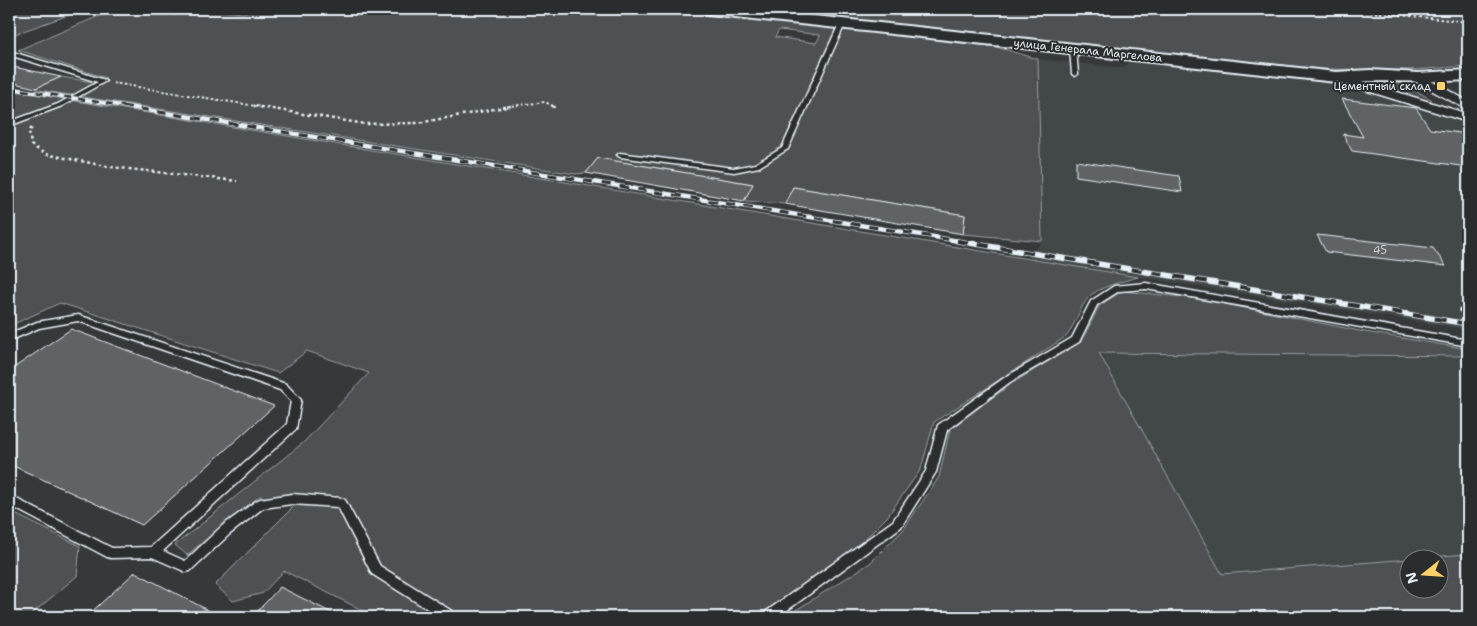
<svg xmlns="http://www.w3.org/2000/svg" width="1477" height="626" font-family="'Shantell Sans',sans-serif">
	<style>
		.built { fill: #424647 }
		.green { fill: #4d5152; stroke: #9aa1a5; fill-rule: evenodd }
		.building { fill: #5f6365; stroke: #e8f1f8 }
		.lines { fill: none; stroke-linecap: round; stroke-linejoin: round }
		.service-casing { stroke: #e8f1f8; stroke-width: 3 }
		.minor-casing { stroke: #e8f1f8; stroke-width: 3 }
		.secondary-casing { stroke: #e8f1f8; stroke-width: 4 }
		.path-far1 { stroke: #e8f1f8; stroke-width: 2; stroke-dasharray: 2.5 2.5; stroke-linecap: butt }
		.path { stroke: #e8f1f8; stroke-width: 2.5; stroke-dasharray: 3 3; stroke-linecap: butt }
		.service { fill: #2a2d2e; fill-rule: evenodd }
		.minor { fill: #2a2d2e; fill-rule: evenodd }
		.secondary { fill: #2a2d2e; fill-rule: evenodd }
		.rail-far2-casing { stroke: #e8f1f8; stroke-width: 4 }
		.rail-far1-casing { stroke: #e8f1f8; stroke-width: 4.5 }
		.rail-casing { stroke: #e8f1f8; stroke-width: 5.5 }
		.rail-far2 { stroke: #2a2d2e; stroke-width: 2.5; stroke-dasharray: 7; stroke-linecap: butt }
		.rail-far1 { stroke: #2a2d2e; stroke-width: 3; stroke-dasharray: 9; stroke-linecap: butt }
		.rail { stroke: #2a2d2e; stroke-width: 4; stroke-dasharray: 11; stroke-linecap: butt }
		.poi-dot { fill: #ffd166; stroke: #2a2d2e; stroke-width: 2 }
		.labels { text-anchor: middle; stroke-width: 4; stroke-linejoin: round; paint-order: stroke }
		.far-street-label { font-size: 11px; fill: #e8f1f8; stroke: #2a2d2e }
		.far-poi-label { font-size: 11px; fill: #e8f1f8; stroke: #2a2d2e; text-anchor: end }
		.number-label { font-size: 11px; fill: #c6ced3 }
	</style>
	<rect width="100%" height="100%" fill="#35393a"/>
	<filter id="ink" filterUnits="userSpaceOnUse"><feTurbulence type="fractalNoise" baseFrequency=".02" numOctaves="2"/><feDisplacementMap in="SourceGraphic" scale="10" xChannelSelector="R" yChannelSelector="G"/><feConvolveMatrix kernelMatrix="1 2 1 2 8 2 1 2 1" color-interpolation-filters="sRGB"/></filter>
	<g filter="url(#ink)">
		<path class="built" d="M 1038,59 L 1124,68 L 1130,61 L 1349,82 L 1468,124 L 1468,330 L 1028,259 L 1042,241 Z
			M 1098,353 L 1468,356 L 1468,554 L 1222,574 Z"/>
		<path class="green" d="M 9,9 L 86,9 L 9,36 Z
			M 116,9 L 148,9 L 175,15 L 200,9 L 243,13 L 257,9 L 672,9 L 996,47 L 1038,59 L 1042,241 L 963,234 L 965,215 L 793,187 L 785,204 L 744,201 L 753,184 L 598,158 L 586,173 L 575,174 L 38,90 L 36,88 L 61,77 L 93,82 L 106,78 L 18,50 ZM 779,30 L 820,35 L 820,36 L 816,43 L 775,37 Z
			M 740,9 L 1468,9 L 1468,66 L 1412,70 L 1320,69 Z
			M 1394,82 L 1406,85 L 1432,100 L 1427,102 L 1393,93 L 1383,87 L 1384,83 Z
			M 9,90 L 1138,277 C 1125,281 1097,287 1088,298 C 1082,305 1074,325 1067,336 L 934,422 L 921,469 L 887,517 L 850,554 L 762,617 L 376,617 L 284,571 L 263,593 L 233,601 L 215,585 L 296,504 L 260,496 L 187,555 L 175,545 L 304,442 L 369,373 L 307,351 L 278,373 L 60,303 L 9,326 Z
			M 1122,291 L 1201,299 L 1365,332 L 1468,349 L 1468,356 L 1099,353 L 1222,574 L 1409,559 L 1410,588 L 1440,588 L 1440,558 L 1416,558 L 1468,554 L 1468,617 L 785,617 L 870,563 L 904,529 L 939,477 L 950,429 L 1011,384 L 1082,341 L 1099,306 Z
			M 9,511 L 80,546 L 77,576 L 28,617 L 9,617 Z"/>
		<path class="building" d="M 9,66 L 61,77 L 36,88 L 9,82 Z
			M 1342,99 L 1416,108 L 1430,129 L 1468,134 L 1468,167 L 1352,151 L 1343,134 L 1363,137 Z
			M 598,158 L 699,175 L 753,184 L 744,201 L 586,173 Z
			M 1076,161 L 1179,176 L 1182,192 L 1076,176 Z
			M 793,187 L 965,215 L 963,234 L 785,204 Z
			M 1317,235 L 1433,248 L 1446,266 L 1326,252 Z
			M 71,329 L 274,406 L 142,525 L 9,464 L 9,371 Z
			M 135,572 L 221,617 L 86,617 Z
			M 280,587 L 340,617 L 252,617 Z"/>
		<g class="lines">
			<g class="service-casing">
				<path id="service" d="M 842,22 L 845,24 L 788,149 L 759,167 L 734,172 L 620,157 L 617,155 L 620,153 L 734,168 L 755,164 L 782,148 L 839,24 Z
					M 1073,47 L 1076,49 L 1078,74 L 1075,76 L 1072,74 L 1070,49 Z
					M 9,51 L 105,80 L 106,81 L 62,106 L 9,126 L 9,122 L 58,104 L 98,82 L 9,55 Z
					M 1146,283 L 1468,340 L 1468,346 L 1146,289 L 1119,291 L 1097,305 L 1079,342 L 1010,382 L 947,430 L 936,472 L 901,527 L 778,617 L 762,617 L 764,613 L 893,521 L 926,471 L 938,425 L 1004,378 L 1072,338 L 1091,301 L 1114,286 Z
					M 78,315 L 286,384 L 301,400 L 296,429 L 163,551 L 185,561 L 222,526 L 256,501 L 260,499 L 292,494 L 341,498 L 345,500 L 380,566 L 455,613 L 457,617 L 440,617 L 372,574 L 338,507 L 292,504 L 263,508 L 230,534 L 190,571 L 186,572 L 152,557 L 111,558 L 107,557 L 9,505 L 9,495 L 112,548 L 151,547 L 287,424 L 291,401 L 280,390 L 78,321 L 39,328 L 9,341 L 9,334 L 37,322 Z"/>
			</g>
			<g class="minor-casing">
				<path id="minor" d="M 1336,73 L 1468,114 L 1468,122 L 1332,80 L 1330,77 Z
					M 1418,74 L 1468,101 L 1468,110 L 1414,81 L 1412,78 Z"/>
			</g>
			<g class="secondary-casing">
				<path id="secondary" d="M 701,9 L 748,9 L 1336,72 L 1370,70 L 1418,73 L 1468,70 L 1468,80 C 1424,83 1380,80 1336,82 L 708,14 L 703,12 Z"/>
			</g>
			<path class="path-far1" d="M 1260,9 L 1371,12 L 1468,22
				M 113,83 L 262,107
				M 502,107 L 545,102 L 555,107"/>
			<path class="path" d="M 254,106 L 365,124 L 418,123 L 511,106
				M 552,106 L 556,108
				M 32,128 L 29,131 L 31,145 L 45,154 L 111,167 L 237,181"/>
			<use href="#service" class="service"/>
			<use href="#minor" class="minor"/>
			<use href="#secondary" class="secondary"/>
			<g class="rail-far2-casing">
				<path id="rail-far2" d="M 9,88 L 130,107"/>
			</g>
			<g class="rail-far1-casing">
				<path id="rail-far1" d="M 122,106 L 965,242"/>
			</g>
			<g class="rail-casing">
				<path id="rail" d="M 957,241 L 1468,324
					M 1461,310 L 1468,311"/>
			</g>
			<use href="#rail-far2" class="rail-far2"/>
			<use href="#rail-far1" class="rail-far1"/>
			<use href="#rail" class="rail"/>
		</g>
	</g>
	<rect class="poi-dot" x="1436" y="81" width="10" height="10" rx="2.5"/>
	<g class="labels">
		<g class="far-street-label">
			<text transform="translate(1088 50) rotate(6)" y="4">улица Генерала Маргелова</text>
		</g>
		<g class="far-poi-label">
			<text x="1431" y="90">Цементный склад</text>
		</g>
		<g class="number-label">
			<text x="1380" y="254">45</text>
		</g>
	</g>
	<rect width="1477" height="626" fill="none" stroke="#2a2d2e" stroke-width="30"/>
	<rect x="15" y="15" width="1447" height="596" fill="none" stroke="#e8f1f8" stroke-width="2" filter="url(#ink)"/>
	<g transform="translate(1424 574) rotate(253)"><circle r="24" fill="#2a2d2e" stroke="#767b7f"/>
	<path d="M0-4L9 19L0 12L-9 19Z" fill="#ffd166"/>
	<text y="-8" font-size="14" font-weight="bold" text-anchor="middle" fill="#e8f1f8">N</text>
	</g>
</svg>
